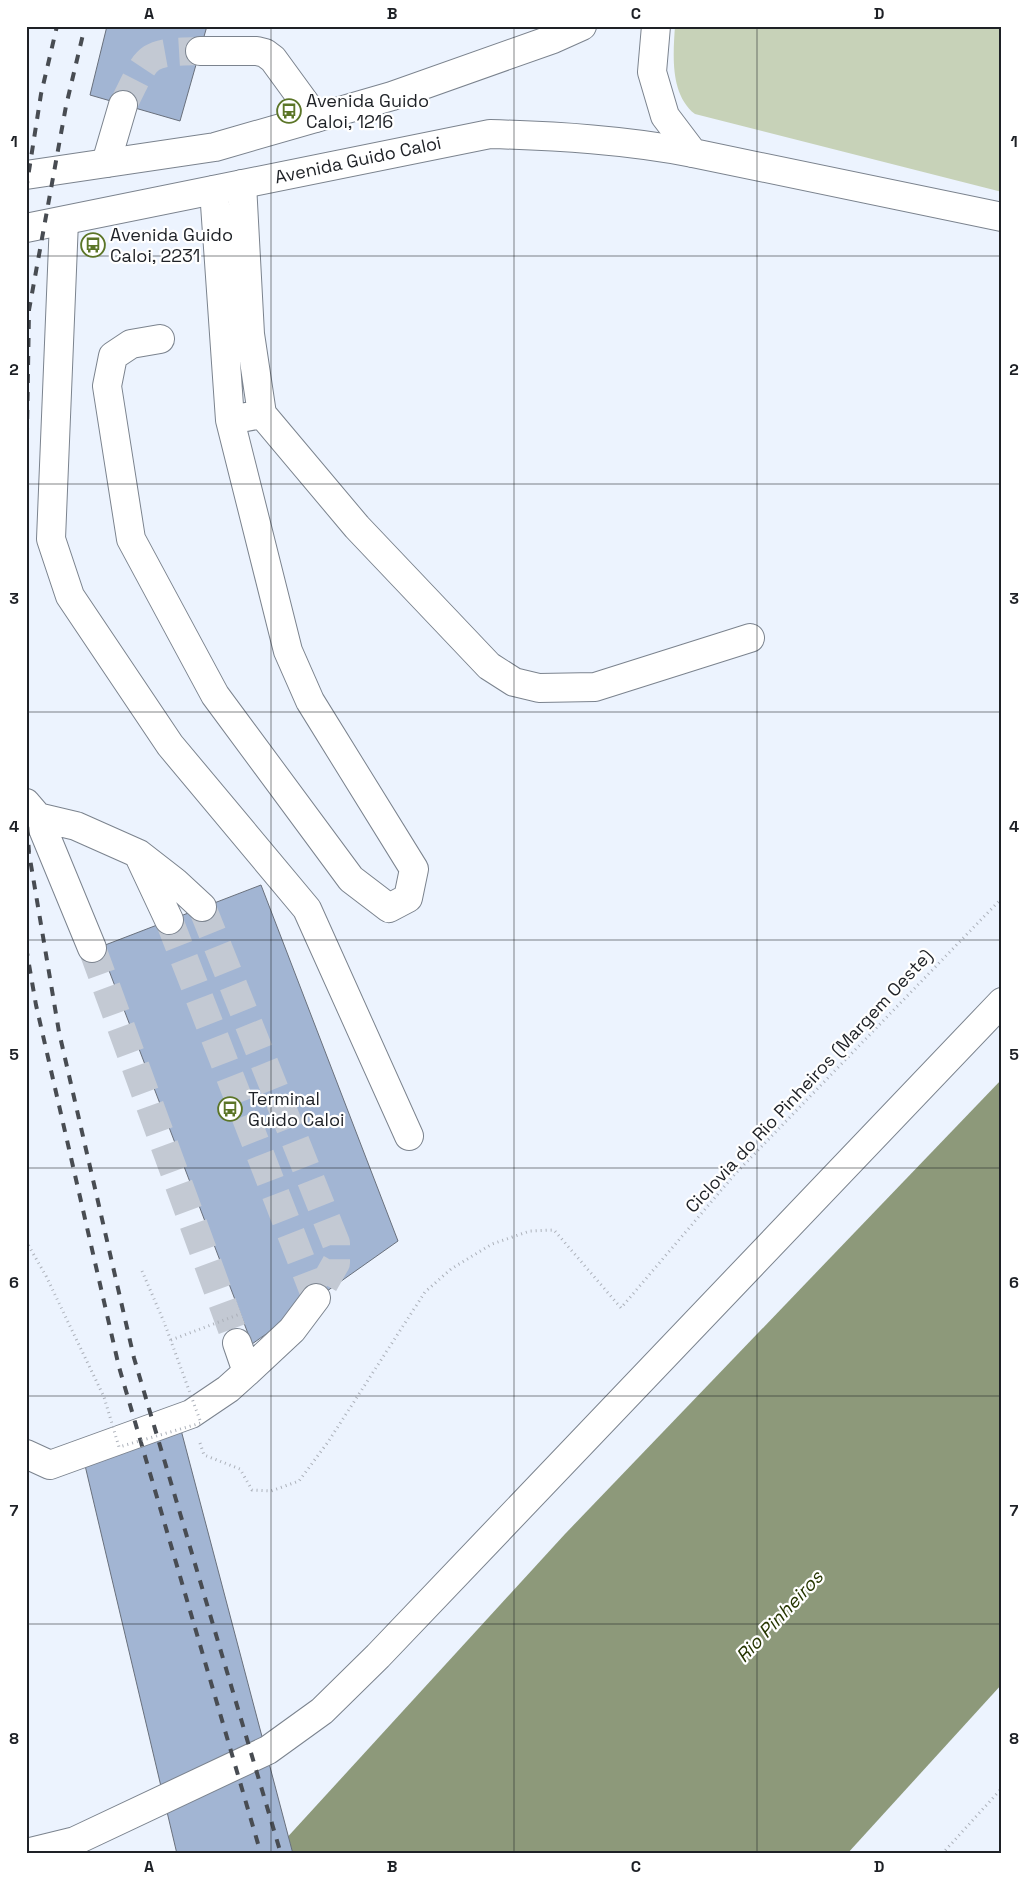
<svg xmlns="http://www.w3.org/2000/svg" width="1028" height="1880" font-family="'Space Grotesk',sans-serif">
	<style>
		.green { fill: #c7d2b8 }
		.water { fill: #8d997a }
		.building { fill: #a2b5d3; stroke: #69707c }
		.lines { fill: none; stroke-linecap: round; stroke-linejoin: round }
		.minor-tunnel { stroke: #c3c9d3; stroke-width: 28; stroke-dasharray: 28 14; stroke-linecap: butt }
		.minor-casing { stroke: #7b838e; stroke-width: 30 }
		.major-casing { stroke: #7b838e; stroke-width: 30 }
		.highway-casing { stroke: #7b838e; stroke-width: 30 }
		.path { stroke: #acb1ba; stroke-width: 3; stroke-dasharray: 1 4; stroke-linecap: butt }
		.minor { stroke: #fff; stroke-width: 28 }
		.major { stroke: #fff; stroke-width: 28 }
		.highway { stroke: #fff; stroke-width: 28 }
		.rail { stroke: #484c52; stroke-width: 4; stroke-dasharray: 9 9; stroke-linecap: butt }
		.path-bridge { stroke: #acb1ba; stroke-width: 3; stroke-dasharray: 1 4; stroke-linecap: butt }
		.grid { fill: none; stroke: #1e2126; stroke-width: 1; stroke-opacity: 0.55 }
		.labels { text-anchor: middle; stroke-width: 4.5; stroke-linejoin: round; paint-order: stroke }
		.poi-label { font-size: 18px; fill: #1e2126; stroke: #fff; text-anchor: start }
		.street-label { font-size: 18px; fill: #1e2126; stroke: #fff }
		.water-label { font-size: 19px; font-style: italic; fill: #263600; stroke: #fff }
		.neatline { fill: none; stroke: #1e2126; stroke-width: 2 }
		.grid-label { font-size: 16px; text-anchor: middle; font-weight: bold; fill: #1e2126 }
	</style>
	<rect width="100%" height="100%" fill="#ecf3fe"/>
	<path class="green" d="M 675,26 L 1002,26 L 1002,192 L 695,114 C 670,94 673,56 675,26 Z"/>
	<path class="water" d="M 1002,1079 L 1002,1684 L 847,1854 L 272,1854 L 565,1534 Z"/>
	<path class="building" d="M 107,26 L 155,28 L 155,26 L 207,26 L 180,121 L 90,95 Z
		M 261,885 L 398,1241 L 252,1344 L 100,947 Z
		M 176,1411 L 293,1854 L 177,1854 L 79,1440 Z"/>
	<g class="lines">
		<path class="minor-tunnel" d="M 123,105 C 149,55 142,52 200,51
			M 202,907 L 336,1243 L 336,1263 L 316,1298
			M 169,920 L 316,1298
			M 92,948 L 237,1343"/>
		<g class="minor-casing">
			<path id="minor" d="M 200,51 L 257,51 L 265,53 L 273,59 L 316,118
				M 106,163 L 123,105
				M 242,184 L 250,334 L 262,414
				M 64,221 L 51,539 L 70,596 L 170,745 L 307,909 L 409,1136
				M 160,339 L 131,344 L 113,356 L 107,386 L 131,539 L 215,695 L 351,879 L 389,908 L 408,898 L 414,869 L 310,701 L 288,651 L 230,420 L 214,190
				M 230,420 L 262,414 L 357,527 L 489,666 L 514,682 L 539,688 L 595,687 L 750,638
				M 26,803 L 38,817 L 76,826 L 139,854 L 175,882 L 202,907
				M 38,817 L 92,948
				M 139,856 L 169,920
				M 237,1343 L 247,1372
				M 26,1454 L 50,1465 L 191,1414 L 228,1389 L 247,1372 L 292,1330 L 316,1298
				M 26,1853 L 75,1841 L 268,1750 L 322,1711 L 378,1656 L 1002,1002"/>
		</g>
		<g class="major-casing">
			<path id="major" d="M 26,175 L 215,147 L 392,96 L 553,39 L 582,26
				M 26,228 L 490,134 C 558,136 626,140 693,153"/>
		</g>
		<g class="highway-casing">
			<path id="highway" d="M 656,26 L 652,72 L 665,116 L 693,153 L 1002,217"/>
		</g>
		<path class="path" d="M 26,1241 L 46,1276
			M 142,1271 L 164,1322
			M 200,1443 L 204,1455 L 240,1469 L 252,1490 L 271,1491 L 299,1481 L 328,1442 L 425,1292 L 451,1269 L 492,1244 L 530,1231 L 554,1230 L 621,1308 L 735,1174 L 1002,898
			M 942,1854 L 1002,1788"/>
		<use href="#minor" class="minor"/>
		<use href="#major" class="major"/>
		<use href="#highway" class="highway"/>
		<path class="rail" d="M 26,190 L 41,94 L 57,26
			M 26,491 L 29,310 L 66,106 L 85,26
			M 26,809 L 29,853 L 59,1032 L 134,1358 L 281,1854
			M 26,947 L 36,1005 L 119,1367 L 261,1854"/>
		<path class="path-bridge" d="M 46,1276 L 104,1397 L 119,1447 L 201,1423 L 164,1322
			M 171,1340 L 240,1314"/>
	</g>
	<path class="grid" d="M 271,26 L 271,1854M 514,26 L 514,1854M 757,26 L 757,1854M 26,256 L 1002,256M 26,484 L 1002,484M 26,712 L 1002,712M 26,940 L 1002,940M 26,1168 L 1002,1168M 26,1396 L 1002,1396M 26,1624 L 1002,1624"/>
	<defs>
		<g id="bus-ring" transform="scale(1.25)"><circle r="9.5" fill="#fff" stroke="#5b7527" stroke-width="1.5"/><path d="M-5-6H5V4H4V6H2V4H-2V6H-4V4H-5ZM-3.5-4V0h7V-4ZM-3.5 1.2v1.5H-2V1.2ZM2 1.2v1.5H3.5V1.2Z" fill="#5b7527"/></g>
	</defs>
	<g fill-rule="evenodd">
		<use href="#bus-ring" x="289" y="111"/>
		<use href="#bus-ring" x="93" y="245"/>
		<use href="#bus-ring" x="230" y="1109"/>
	</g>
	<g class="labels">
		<g class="poi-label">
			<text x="306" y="107">Avenida Guido<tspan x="306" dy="21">Caloi, 1216</tspan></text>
			<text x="110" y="241">Avenida Guido<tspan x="110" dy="21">Caloi, 2231</tspan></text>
			<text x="248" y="1105">Terminal<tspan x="248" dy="21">Guido Caloi</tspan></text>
		</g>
		<g class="street-label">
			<text transform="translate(358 160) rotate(-12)" y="6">Avenida Guido Caloi</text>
			<text transform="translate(809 1081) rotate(-47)" y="6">Ciclovia do Rio Pinheiros (Margem Oeste)</text>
		</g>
		<g class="water-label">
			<text transform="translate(779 1616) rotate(-47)" y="7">Rio Pinheiros</text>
		</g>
	</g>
	<rect width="1028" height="1880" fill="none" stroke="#ffffff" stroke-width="55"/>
	<rect x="28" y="28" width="972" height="1824" class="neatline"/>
	<g class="grid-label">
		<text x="149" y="19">A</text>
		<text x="392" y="19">B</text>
		<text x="636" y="19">C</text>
		<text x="879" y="19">D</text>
		<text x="14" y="147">1</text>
		<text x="1014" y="147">1</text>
		<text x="14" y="375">2</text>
		<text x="1014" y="375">2</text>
		<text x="14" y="604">3</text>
		<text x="1014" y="604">3</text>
		<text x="14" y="832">4</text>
		<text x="1014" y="832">4</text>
		<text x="14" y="1060">5</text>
		<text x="1014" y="1060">5</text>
		<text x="14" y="1288">6</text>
		<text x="1014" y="1288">6</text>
		<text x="14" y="1516">7</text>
		<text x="1014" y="1516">7</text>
		<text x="14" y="1744">8</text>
		<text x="1014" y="1744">8</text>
		<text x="149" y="1872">A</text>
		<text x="392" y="1872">B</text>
		<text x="636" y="1872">C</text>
		<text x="879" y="1872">D</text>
	</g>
</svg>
